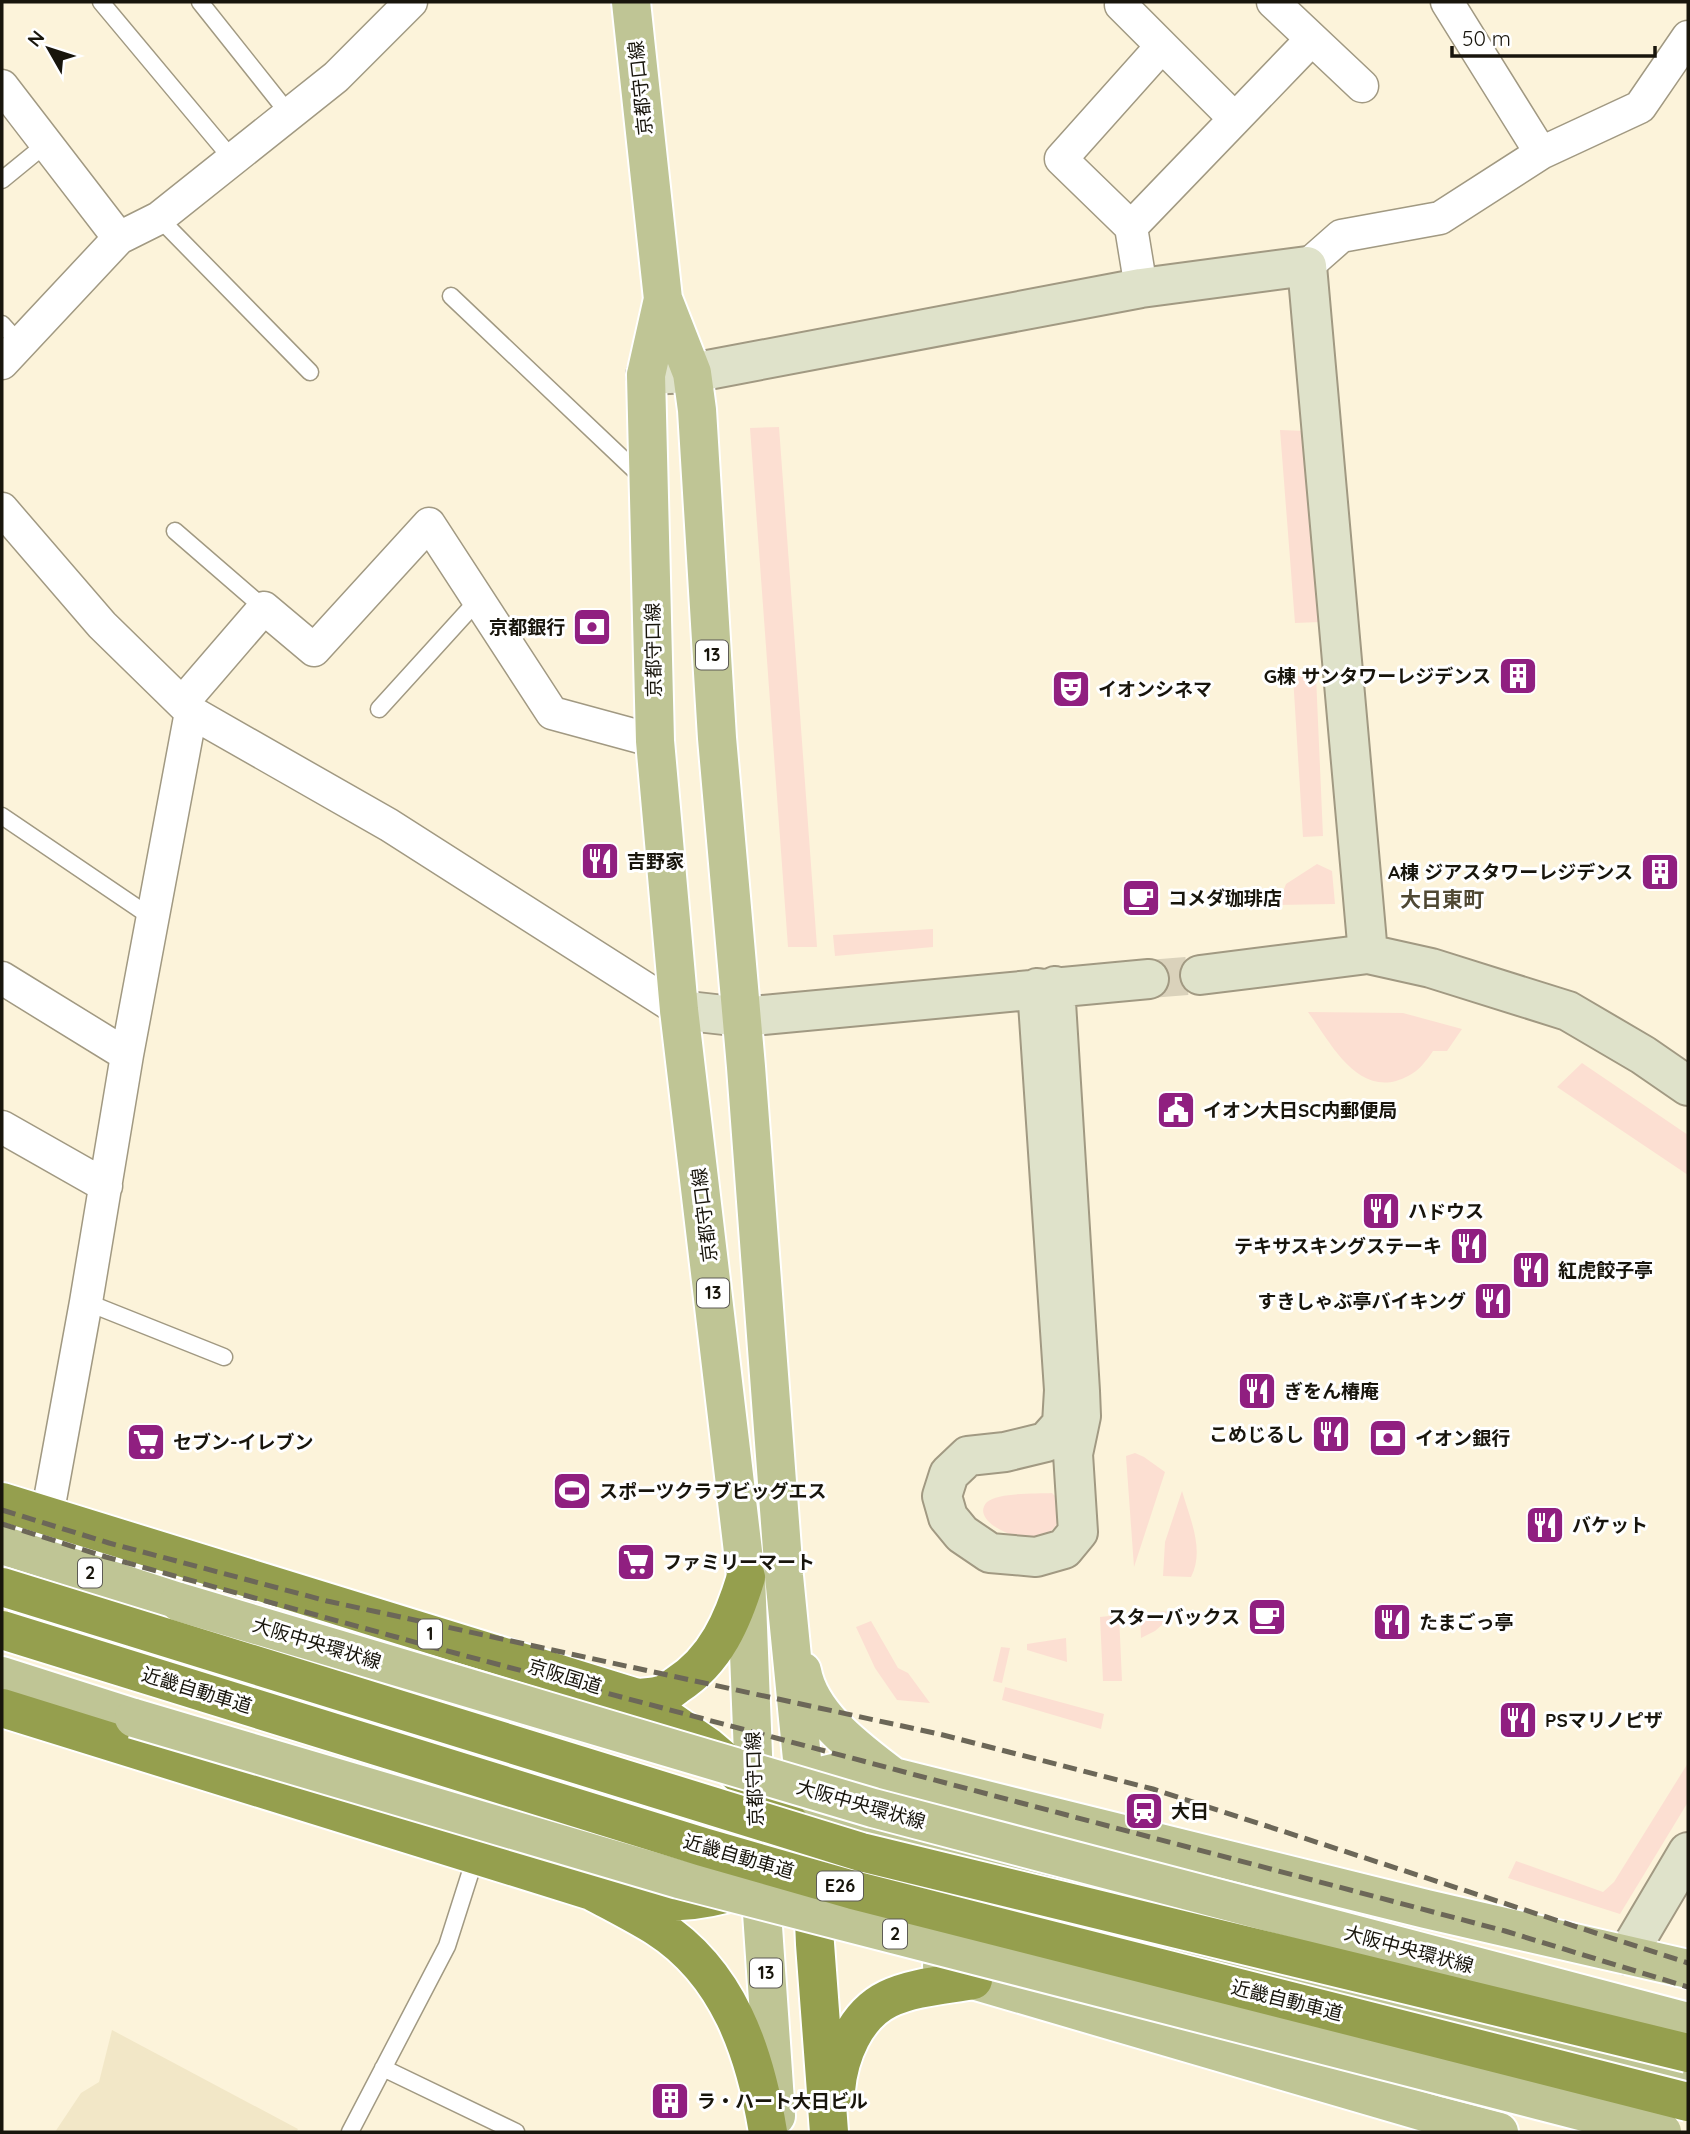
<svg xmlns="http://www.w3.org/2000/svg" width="1690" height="2134" font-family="Quicksand,'Noto Sans JP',sans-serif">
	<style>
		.built { fill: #f2e7c7 }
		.green { fill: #fcdfd2 }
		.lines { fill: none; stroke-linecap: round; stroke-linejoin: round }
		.secondary-tunnel { stroke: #dad2bb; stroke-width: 38; stroke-dasharray: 38 19; stroke-linecap: butt }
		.lane-casing { stroke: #a19982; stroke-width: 19 }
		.street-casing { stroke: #a19982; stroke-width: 35 }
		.secondary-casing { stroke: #a19982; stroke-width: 42 }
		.primary-casing { stroke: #fff; stroke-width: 42 }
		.highway-casing { stroke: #fff; stroke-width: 42 }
		.lane { stroke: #fff; stroke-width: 16 }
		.street { stroke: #fff; stroke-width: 32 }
		.secondary { stroke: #dfe2ca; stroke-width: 38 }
		.primary { stroke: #bfc595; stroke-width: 38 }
		.highway { stroke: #959f4e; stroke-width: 38 }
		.rail { stroke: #6c6758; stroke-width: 5; stroke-dasharray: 14 7; stroke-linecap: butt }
		.primary-bridge-casing { stroke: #fff; stroke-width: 42; stroke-linecap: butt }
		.highway-bridge-casing { stroke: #fff; stroke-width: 42; stroke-linecap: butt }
		.primary-bridge { stroke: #bfc595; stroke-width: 38 }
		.highway-bridge { stroke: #959f4e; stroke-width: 38 }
		.labels { text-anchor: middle; stroke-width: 6; stroke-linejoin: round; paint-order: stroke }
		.shield { fill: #fff; stroke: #5d5b55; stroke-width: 2 }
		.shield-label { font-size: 18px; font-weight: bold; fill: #18150c }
		.street-label { font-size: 19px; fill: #18150c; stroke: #fff }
		.poi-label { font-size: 19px; font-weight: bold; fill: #18150c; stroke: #fff; text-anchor: start }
		.neighbourhood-label { font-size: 21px; font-weight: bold; fill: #4f4833; stroke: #fff }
	</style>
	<rect width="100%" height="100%" fill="#fcf3da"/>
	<path class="built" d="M 112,2030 L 298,2129 L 296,2132 L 55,2132 L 81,2093 L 99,2082 Z"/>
	<path class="green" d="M 779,427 L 817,947 L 788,947 L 750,428 Z
		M 1280,430 L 1305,431 L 1320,622 L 1295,623 Z
		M 1293,676 L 1316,676 L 1323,836 L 1303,837 Z
		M 1317,864 L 1332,871 L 1335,904 L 1278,905 L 1286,884 Z
		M 933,929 L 933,947 L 835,956 L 833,935 Z
		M 1308,1012 L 1403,1013 L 1462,1029 L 1447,1051 L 1433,1051 C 1422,1067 1415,1075 1396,1081 C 1354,1092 1329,1040 1308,1012 Z
		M 1582,1063 L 1688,1135 L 1688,1175 L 1557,1087 Z
		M 1135,1453 L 1144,1457 L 1165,1472 L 1134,1567 L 1126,1456 Z
		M 1182,1491 C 1190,1519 1205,1550 1191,1577 L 1163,1576 L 1165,1542 Z
		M 1052,1493 L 1059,1500 C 1059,1505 1060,1512 1059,1517 C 1051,1559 964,1526 987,1502 C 998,1492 1037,1494 1052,1493 Z
		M 1179,1610 L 1155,1631 L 1141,1638 L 1140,1614 Z
		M 1119,1615 L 1122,1681 L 1103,1681 L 1100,1617 Z
		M 871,1621 L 898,1668 L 908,1673 L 930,1703 L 897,1700 L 875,1668 L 856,1627 Z
		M 1066,1638 L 1067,1662 L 1027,1650 L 1027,1644 Z
		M 1001,1647 L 1010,1648 L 1002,1683 L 993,1681 Z
		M 1005,1687 L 1104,1714 L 1101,1729 L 1002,1700 Z
		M 1688,1763 L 1688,1802 L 1620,1914 L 1508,1878 L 1516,1861 L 1603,1892 L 1614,1882 Z"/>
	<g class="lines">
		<path class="secondary-tunnel" d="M 1149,979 L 1200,975"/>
		<g class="lane-casing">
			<path id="lane" d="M 101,2 L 233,160
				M 200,2 L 289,114
				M 2,180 L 46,144
				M 159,218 L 310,372
				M 451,296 L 642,477
				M 2,324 L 20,344
				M 175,531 L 264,608
				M 379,709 L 478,600
				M 2,816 L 151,917
				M 86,1302 L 224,1357
				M 383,2068 L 516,2132
				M 350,2132 L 447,1946 L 476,1855"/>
		</g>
		<g class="street-casing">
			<path id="street" d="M 1124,2 L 1121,5 L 1162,46 L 1061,159 L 1131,227
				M 1273,2 L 1362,86
				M 1447,2 L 1541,153
				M 1162,46 L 1235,119
				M 2,86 L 119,238
				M 1307,266 L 1341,236 L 1440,218 L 1541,153 L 1640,107 L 1688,37
				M 1141,288 L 1131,227 L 1311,40
				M 2,363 L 119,238 L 159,218 L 336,77 L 411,2
				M 2,509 L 102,625 L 191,712 L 389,825 L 679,1010
				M 183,702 L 264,608 L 314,650 L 429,524 L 552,713 L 655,741
				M 2,978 L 127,1055
				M 2,1127 L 106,1186
				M 47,1516 L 86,1302 L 127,1055 L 191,712"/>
		</g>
		<g class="secondary-casing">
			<path id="secondary" d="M 646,375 L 692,373 L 1141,288 L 1307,266 L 1368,954
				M 1200,975 L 1368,954 L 1431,968 L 1568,1011 L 1643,1055 L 1688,1086
				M 1037,988 L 1064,1390 L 1062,1424 L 1046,1442 L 1005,1452 L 968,1456 L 949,1474 L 942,1496 L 948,1517 L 962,1534 L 990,1553 L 1036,1557 L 1064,1549 L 1078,1532 L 1073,1454 L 1081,1416 L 1080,1391 L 1055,986
				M 679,1010 L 742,1017 L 1149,979
				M 1627,1955 L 1688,1852"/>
		</g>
		<g class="primary-casing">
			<path id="primary" d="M 631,2 L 663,299 L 692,373 L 697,410 L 717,738 L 746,1067 L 784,1576 L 811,1850
				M 663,299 L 646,375 L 655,741 L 679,1010 L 746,1577 L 755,1805
				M 2,1545 L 179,1602
				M 802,1671 C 810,1716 858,1750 893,1777 L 1426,1909 L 1688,1969
				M 2,1676 L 134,1718
				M 784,1795 L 808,1779 L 850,1769 L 892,1776
				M 785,1824 L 823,1820 L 1104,1892
				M 759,1869 L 776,2116
				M 898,1882 L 1688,2074
				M 942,1966 L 973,1980 L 1438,2116 L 1499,2132"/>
		</g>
		<g class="highway-casing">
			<path id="highway" d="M 2,1502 L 637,1698 L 708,1747 L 735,1770 L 786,1819 L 811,1850 L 815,1944 L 829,2132
				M 637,1698 C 645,1697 656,1697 664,1694 C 668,1692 673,1688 677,1685 C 716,1660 733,1620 746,1577
				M 2,1708 L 592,1891 C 614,1903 636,1914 657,1927 C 729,1973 755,2053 768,2132
				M 616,1896 C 663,1905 697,1903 743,1889
				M 836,2090 C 839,2056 855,2015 888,1999 C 913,1987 945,1985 973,1980"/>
		</g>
		<use href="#lane" class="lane"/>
		<use href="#street" class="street"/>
		<use href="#secondary" class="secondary"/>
		<use href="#primary" class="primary"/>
		<use href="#highway" class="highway"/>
		<path class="rail" d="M 2,1510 L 109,1543 L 327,1601 L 939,1734 L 1153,1789 L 1688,1963
			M 2,1524 L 106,1557 L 436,1648 L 1505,1931 L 1688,1987"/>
		<g class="primary-bridge-casing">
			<path id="primary-bridge" d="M 179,1602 L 873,1808 L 1688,2022
				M 134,1718 L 679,1879 L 1662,2132"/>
		</g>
		<g class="highway-bridge-casing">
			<path id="highway-bridge" d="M 2,1587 L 861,1852 L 1688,2053
				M 2,1630 L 703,1847 L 853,1890 L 1688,2102"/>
		</g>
		<use href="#primary-bridge" class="primary-bridge"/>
		<use href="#highway-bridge" class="highway-bridge"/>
	</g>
	<defs>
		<g id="bank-square" transform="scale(2.0125)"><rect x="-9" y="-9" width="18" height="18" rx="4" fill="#901f80" stroke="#fff"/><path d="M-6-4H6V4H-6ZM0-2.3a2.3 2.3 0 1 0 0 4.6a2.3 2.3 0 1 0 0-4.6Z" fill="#fff"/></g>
		<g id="building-square" transform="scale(2.0125)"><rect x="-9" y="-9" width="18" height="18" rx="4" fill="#901f80" stroke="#fff"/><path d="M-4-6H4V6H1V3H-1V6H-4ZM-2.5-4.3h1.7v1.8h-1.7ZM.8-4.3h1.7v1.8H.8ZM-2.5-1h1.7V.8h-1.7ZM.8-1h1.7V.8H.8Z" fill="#fff"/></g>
		<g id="theatre-square" transform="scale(2.0125)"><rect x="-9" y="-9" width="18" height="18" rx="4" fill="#901f80" stroke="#fff"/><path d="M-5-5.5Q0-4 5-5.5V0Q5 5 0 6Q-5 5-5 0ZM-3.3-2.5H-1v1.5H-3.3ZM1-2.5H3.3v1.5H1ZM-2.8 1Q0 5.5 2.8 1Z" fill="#fff"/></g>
		<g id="restaurant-square" transform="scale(2.0125)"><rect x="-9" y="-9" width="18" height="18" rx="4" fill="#901f80" stroke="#fff"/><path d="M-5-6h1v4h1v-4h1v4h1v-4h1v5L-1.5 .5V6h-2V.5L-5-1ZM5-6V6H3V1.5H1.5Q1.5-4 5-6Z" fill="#fff"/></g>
		<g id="cafe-square" transform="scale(2.0125)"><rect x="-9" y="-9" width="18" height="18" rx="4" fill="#901f80" stroke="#fff"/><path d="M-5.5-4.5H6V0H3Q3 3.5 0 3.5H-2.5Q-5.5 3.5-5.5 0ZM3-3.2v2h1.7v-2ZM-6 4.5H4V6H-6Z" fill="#fff"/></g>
		<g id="civic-square" transform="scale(2.0125)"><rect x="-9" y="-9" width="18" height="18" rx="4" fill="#901f80" stroke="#fff"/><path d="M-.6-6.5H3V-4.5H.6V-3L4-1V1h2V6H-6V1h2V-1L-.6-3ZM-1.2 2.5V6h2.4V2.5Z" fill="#fff"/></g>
		<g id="supermarket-square" transform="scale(2.0125)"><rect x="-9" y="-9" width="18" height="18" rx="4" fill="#901f80" stroke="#fff"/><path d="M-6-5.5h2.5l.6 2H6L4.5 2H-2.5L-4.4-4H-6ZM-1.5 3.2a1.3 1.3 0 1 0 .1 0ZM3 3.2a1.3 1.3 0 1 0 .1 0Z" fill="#fff"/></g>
		<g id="stadium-square" transform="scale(2.0125)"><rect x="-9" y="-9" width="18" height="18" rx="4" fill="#901f80" stroke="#fff"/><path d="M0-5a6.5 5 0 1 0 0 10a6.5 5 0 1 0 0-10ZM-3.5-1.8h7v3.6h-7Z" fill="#fff"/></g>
		<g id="station-square" transform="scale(2.0125)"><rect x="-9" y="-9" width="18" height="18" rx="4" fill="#901f80" stroke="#fff"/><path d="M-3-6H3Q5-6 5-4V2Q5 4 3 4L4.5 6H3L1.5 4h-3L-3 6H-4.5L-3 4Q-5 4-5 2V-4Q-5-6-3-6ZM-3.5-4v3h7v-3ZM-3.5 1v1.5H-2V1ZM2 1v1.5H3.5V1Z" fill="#fff"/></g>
	</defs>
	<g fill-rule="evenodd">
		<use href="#bank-square" x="592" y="627"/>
		<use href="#building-square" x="1518" y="676"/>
		<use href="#theatre-square" x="1071" y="689"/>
		<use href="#restaurant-square" x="600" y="861"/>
		<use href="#building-square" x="1660" y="872"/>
		<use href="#cafe-square" x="1141" y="898"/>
		<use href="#civic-square" x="1176" y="1110"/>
		<use href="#restaurant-square" x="1381" y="1211"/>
		<use href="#restaurant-square" x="1469" y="1246"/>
		<use href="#restaurant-square" x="1531" y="1270"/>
		<use href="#restaurant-square" x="1493" y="1301"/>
		<use href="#restaurant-square" x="1257" y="1391"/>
		<use href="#restaurant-square" x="1331" y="1434"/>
		<use href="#bank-square" x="1388" y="1438"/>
		<use href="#supermarket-square" x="146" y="1442"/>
		<use href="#stadium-square" x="572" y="1491"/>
		<use href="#restaurant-square" x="1545" y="1525"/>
		<use href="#supermarket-square" x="636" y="1562"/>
		<use href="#cafe-square" x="1267" y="1617"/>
		<use href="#restaurant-square" x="1392" y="1622"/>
		<use href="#restaurant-square" x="1518" y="1720"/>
		<use href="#station-square" x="1144" y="1811"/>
		<use href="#building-square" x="670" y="2101"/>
	</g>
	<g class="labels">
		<g class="shield">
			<rect x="696" y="640.5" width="32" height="29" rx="5"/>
			<rect x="697" y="1278.5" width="32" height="29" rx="5"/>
			<rect x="78" y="1558.5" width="24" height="29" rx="5"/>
			<rect x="418" y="1619.5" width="24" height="29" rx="5"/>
			<rect x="817" y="1871.5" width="46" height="29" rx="5"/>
			<rect x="883" y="1919.5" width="24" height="29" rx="5"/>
			<rect x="750" y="1958.5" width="32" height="29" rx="5"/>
		</g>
		<g class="shield-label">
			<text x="712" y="661">13</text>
			<text x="713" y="1299">13</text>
			<text x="90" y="1579">2</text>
			<text x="430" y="1640">1</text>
			<text x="840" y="1892">E26</text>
			<text x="895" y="1940">2</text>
			<text x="766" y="1979">13</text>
		</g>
		<g class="street-label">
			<text transform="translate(640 88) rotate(-96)" y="7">京都守口線</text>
			<text transform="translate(653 650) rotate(-91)" y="7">京都守口線</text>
			<text transform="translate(704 1215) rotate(-97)" y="7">京都守口線</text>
			<text transform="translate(317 1643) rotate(17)" y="7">大阪中央環状線</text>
			<text transform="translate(565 1676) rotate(17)" y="7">京阪国道</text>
			<text transform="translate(197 1690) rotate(17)" y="7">近畿自動車道</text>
			<text transform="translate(754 1779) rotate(-92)" y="7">京都守口線</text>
			<text transform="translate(861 1804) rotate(16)" y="7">大阪中央環状線</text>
			<text transform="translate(739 1856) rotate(16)" y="7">近畿自動車道</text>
			<text transform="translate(1409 1949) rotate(15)" y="7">大阪中央環状線</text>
			<text transform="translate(1287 2000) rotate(14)" y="7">近畿自動車道</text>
		</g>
		<g class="poi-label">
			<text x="565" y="634" text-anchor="end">京都銀行</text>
			<text x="1491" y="683" text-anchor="end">G棟 サンタワーレジデンス</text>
			<text x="1098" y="696">イオンシネマ</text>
			<text x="627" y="868">吉野家</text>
			<text x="1633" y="879" text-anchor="end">A棟 ジアスタワーレジデンス</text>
			<text x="1168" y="905">コメダ珈琲店</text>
			<text x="1203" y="1117">イオン大日SC内郵便局</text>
			<text x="1408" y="1218">ハドウス</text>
			<text x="1442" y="1253" text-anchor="end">テキサスキングステーキ</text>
			<text x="1558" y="1277">紅虎餃子亭</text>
			<text x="1466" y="1308" text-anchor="end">すきしゃぶ亭バイキング</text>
			<text x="1284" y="1398">ぎをん椿庵</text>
			<text x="1304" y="1441" text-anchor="end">こめじるし</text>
			<text x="1415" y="1445">イオン銀行</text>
			<text x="173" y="1449">セブン-イレブン</text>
			<text x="599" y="1498">スポーツクラブビッグエス</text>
			<text x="1572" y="1532">バケット</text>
			<text x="663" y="1569">ファミリーマート</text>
			<text x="1240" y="1624" text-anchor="end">スターバックス</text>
			<text x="1419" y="1629">たまごっ亭</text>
			<text x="1545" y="1727">PSマリノピザ</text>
			<text x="1171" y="1818">大日</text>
			<text x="697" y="2108">ラ・ハート大日ビル</text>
		</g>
		<g class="neighbourhood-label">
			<text x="1442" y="907">大日東町</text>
		</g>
	</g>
	<rect width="1690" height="2134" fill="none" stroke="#18150c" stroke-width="7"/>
	<g transform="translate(49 49) rotate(309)" stroke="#ffffff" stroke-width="5" paint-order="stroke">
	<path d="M0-5L12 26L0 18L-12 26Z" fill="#18150c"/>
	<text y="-10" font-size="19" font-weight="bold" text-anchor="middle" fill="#18150c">N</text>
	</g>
	<path d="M1452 46v10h203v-10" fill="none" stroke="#18150c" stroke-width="3.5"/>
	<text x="1462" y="46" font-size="21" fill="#18150c" stroke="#ffffff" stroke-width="5" paint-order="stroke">50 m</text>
</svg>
